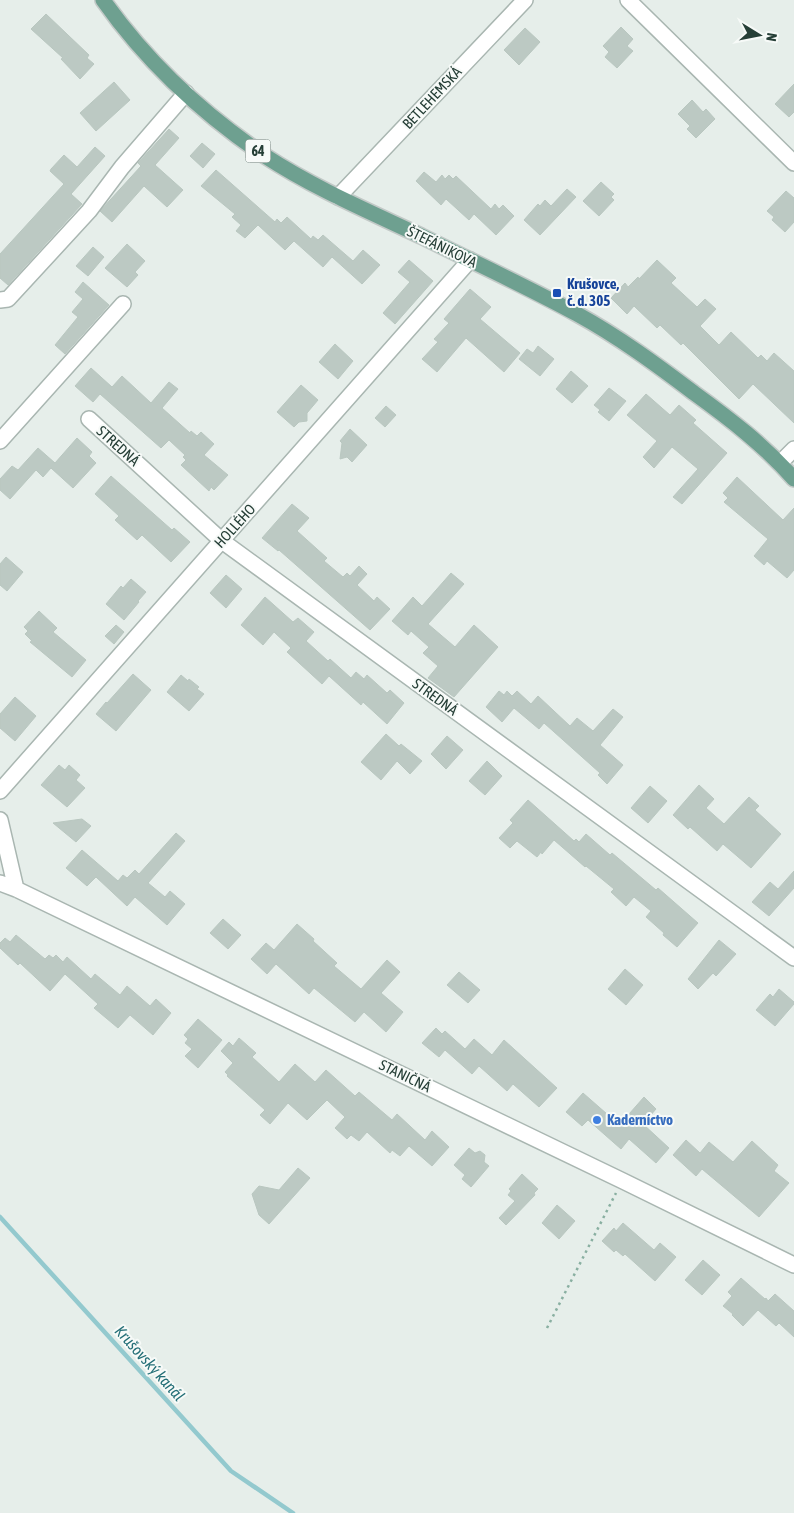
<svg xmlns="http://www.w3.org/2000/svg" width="794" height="1513" font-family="'Asap Condensed',sans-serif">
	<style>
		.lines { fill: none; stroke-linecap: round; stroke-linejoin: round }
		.stream { stroke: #93c9ce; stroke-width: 4.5 }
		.building { fill: #bcc9c3; stroke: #b9c7c0 }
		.minor-casing { stroke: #a9b6b1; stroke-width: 18 }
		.major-casing { stroke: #c2c9c7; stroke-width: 18 }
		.path { stroke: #89afa1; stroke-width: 2.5; stroke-dasharray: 2.5 4; stroke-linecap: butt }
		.minor { stroke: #fff; stroke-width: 15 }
		.major { stroke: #6ea090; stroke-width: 15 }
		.transit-dot { fill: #1a4fb4; stroke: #f7faf8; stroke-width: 2 }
		.shop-dot { fill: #3f7fe0; stroke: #f7faf8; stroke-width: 2 }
		.labels { text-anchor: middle; stroke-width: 4; stroke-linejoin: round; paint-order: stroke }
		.shield { fill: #f7faf8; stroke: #657771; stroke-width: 1 }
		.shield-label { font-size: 14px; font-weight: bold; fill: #263f37 }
		.street-label { font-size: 15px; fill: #263f37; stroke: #f7faf8 }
		.transit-label { font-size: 15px; font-weight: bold; fill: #164399; stroke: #f7faf8; text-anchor: start }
		.shop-label { font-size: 15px; font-weight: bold; fill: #366cbe; stroke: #f7faf8; text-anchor: start }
		.water-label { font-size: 16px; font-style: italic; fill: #246f77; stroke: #f7faf8 }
	</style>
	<rect width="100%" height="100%" fill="#e6eeea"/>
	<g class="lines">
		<path class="stream" d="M 0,1217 L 231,1471 L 293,1513"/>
	</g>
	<path class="building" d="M 46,14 L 89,55 L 87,58 L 94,64 L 80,79 L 61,59 L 63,58 L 31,29 Z
		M 621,27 L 633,39 L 627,46 L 633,51 L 617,68 L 605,57 L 609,52 L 603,46 Z
		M 525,28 L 540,42 L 519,65 L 504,50 Z
		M 114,82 L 130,100 L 96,131 L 80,113 Z
		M 794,84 L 794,112 L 789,117 L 775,104 Z
		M 692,100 L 703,112 L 706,109 L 715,119 L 696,138 L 687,129 L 690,126 L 678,114 Z
		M 169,129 L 179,138 L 155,165 L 183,190 L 167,207 L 144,186 L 112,222 L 100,211 L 141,166 L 138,163 Z
		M 202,143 L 215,154 L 203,168 L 190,156 Z
		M 95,147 L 105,156 L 71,194 L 82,204 L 8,285 L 0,278 L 0,254 L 64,184 L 50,171 L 51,169 L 64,155 L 77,167 Z
		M 216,170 L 275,222 L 277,219 L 281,223 L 287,217 L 311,239 L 313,236 L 318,240 L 323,235 L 353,261 L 363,250 L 380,265 L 362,284 L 332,257 L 323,267 L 294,241 L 285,250 L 258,225 L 245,238 L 236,231 L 241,225 L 232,217 L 235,214 L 201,186 Z
		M 424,172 L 436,182 L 442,175 L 445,179 L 449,175 L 453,179 L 456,176 L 491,209 L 495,204 L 499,209 L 503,205 L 514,216 L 496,235 L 474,214 L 469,220 L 446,199 L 441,205 L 416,181 Z
		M 601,182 L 614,194 L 611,197 L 614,200 L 599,216 L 583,201 Z
		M 567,189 L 576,197 L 540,235 L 524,220 L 538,204 L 540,206 L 545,200 L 551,206 Z
		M 786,191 L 794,198 L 794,222 L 785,232 L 772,220 L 774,217 L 767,211 Z
		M 127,244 L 145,261 L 135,272 L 138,275 L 127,287 L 105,268 Z
		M 93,247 L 104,257 L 88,276 L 76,266 Z
		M 409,260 L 433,281 L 395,324 L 383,313 L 410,282 L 398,272 Z
		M 657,260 L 676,278 L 671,283 L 697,307 L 705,299 L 716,309 L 700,326 L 719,345 L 731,332 L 758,358 L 761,355 L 767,361 L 774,353 L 794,371 L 794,423 L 753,384 L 739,399 L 683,343 L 681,345 L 660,325 L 657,328 L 634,306 L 627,314 L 611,298 L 625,283 L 628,287 L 638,277 L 639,279 Z
		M 83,282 L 109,305 L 65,354 L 55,345 L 78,317 L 72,312 L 83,299 L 75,292 Z
		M 470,289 L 491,307 L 480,319 L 520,353 L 504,372 L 466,338 L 437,372 L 422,359 L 438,342 L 434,339 L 449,323 L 444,319 Z
		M 335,344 L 353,361 L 338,379 L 319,362 Z
		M 538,346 L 554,359 L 540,376 L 519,359 L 527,349 L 533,353 Z
		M 91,368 L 112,387 L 122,376 L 151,403 L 169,382 L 178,389 L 162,408 L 190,433 L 191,431 L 197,436 L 201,432 L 214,444 L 204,455 L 228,475 L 214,490 L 211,487 L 209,491 L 181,465 L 186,460 L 183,457 L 185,455 L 169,440 L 161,448 L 100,394 L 93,402 L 75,386 Z
		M 571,371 L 588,386 L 572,403 L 556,389 Z
		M 301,385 L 318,400 L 307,413 L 307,421 L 299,422 L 294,427 L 277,412 Z
		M 609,388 L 626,401 L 609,421 L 598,412 L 600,410 L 594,405 Z
		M 646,394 L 670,415 L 679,405 L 696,420 L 693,423 L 727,453 L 682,504 L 673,497 L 698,469 L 672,447 L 654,468 L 643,457 L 657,441 L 627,415 Z
		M 386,406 L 396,415 L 385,427 L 375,418 Z
		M 350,429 L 367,445 L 352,462 L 347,457 L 340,459 L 342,443 L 340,441 Z
		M 77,438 L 92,452 L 89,456 L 96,463 L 73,488 L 51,468 L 43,477 L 36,470 L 10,499 L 0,490 L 0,479 L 12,466 L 18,470 L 38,448 L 55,463 Z
		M 111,476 L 172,530 L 174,528 L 190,542 L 171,562 L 142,535 L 137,540 L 115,520 L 119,516 L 95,494 Z
		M 737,477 L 783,520 L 794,508 L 794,570 L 787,578 L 767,561 L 764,565 L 754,556 L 768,539 L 724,502 L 728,498 L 723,493 Z
		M 292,504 L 309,518 L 297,531 L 327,558 L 324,561 L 343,577 L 347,573 L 350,576 L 359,566 L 367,574 L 357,585 L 374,601 L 377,597 L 390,609 L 370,630 L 279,550 L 278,551 L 262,538 Z
		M 6,557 L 23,572 L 7,591 L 0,585 L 0,564 Z
		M 451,573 L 464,584 L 428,624 L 455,647 L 474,625 L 498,647 L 454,697 L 428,678 L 438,666 L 423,653 L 429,647 L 411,631 L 408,635 L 392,621 L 413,597 L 422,606 Z
		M 226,575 L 242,589 L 226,608 L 210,593 Z
		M 131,579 L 146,592 L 138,601 L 139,602 L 124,620 L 106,604 L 121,586 L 123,588 Z
		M 265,597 L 293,622 L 298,618 L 314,632 L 306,641 L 328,661 L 330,659 L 351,678 L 356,672 L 364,679 L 367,675 L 387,693 L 390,690 L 404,703 L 387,724 L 363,702 L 361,705 L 329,676 L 322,684 L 287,652 L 291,648 L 274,632 L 263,645 L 241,625 Z
		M 39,611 L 57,628 L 53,632 L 86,660 L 72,677 L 30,642 L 32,641 L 25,634 L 28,631 L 24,627 Z
		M 116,625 L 124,632 L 114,644 L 105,636 Z
		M 133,674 L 151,690 L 116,731 L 96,714 L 106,702 L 107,703 Z
		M 181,675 L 188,681 L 189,679 L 199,687 L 197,689 L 204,694 L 189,711 L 167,692 Z
		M 499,691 L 504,695 L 507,691 L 512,696 L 517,691 L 531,704 L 538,696 L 570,726 L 577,718 L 593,731 L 613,709 L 623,717 L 600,745 L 623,765 L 607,784 L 598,775 L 600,773 L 544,723 L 539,729 L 514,708 L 502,722 L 486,707 Z
		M 15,697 L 36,716 L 15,741 L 0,728 L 0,714 Z
		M 386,734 L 399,746 L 401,744 L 422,761 L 410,774 L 397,761 L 381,780 L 361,762 Z
		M 447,736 L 463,750 L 446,769 L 431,754 Z
		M 487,761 L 502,776 L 485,795 L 469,781 Z
		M 59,765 L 65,770 L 69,765 L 80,775 L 76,780 L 85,788 L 67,807 L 41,785 Z
		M 699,785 L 714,799 L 706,808 L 724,824 L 749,797 L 759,806 L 755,810 L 781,834 L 751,868 L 723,844 L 717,851 L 690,827 L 688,829 L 673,815 Z
		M 650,786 L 667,801 L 648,823 L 631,808 Z
		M 528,800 L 574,841 L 576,839 L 579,842 L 586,834 L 610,855 L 612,853 L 656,890 L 658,888 L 698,923 L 677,947 L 663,935 L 664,933 L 646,917 L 651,911 L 634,897 L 626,906 L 611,892 L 614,889 L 586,866 L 585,867 L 554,840 L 542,854 L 541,852 L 537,857 L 517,841 L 510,848 L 499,838 L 513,823 L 510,820 Z
		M 82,819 L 91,826 L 76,842 L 53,823 Z
		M 176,833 L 185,841 L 148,883 L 165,897 L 170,891 L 185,904 L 167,925 L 135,897 L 127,906 L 96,877 L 87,886 L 66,868 L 82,850 L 118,881 L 123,875 L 127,878 L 135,870 L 139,874 Z
		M 794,871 L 794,888 L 769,916 L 752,902 L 770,882 L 778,889 Z
		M 223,919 L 241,935 L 228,949 L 210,933 Z
		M 297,924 L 314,939 L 313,941 L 337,963 L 334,966 L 361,989 L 387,960 L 400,972 L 381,993 L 403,1012 L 386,1032 L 364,1012 L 355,1022 L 314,988 L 309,994 L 276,964 L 267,974 L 251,959 L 266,943 L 274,950 Z
		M 16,935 L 45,959 L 49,955 L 53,958 L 56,955 L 63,962 L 67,957 L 91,979 L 95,974 L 120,995 L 127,986 L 150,1006 L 156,999 L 171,1013 L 153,1035 L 130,1015 L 118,1028 L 94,1008 L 98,1004 L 65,974 L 50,991 L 20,963 L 18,965 L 0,948 L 0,943 L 5,938 L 10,942 Z
		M 719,940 L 736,954 L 716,976 L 713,973 L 698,989 L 688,979 Z
		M 625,969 L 643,985 L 626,1005 L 608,989 Z
		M 459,972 L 480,990 L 468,1003 L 447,985 Z
		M 779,989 L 794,1002 L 794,1004 L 775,1026 L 756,1010 L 770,994 L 773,997 Z
		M 198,1019 L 222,1040 L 198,1068 L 185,1056 L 192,1049 L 185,1043 L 188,1039 L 184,1035 Z
		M 436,1028 L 442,1034 L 445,1031 L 465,1049 L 474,1039 L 492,1055 L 504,1040 L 557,1088 L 539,1107 L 513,1084 L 507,1091 L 479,1066 L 472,1074 L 445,1050 L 439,1057 L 422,1043 Z
		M 239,1038 L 256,1053 L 252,1057 L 279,1082 L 295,1064 L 315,1082 L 326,1070 L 355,1096 L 359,1092 L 392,1120 L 397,1114 L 425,1140 L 432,1131 L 449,1147 L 432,1166 L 409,1146 L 400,1156 L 392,1150 L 390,1153 L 367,1132 L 359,1141 L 351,1135 L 347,1139 L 335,1128 L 345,1117 L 327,1100 L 307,1120 L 288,1103 L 270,1124 L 260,1115 L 265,1110 L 227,1076 L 228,1075 L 225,1072 L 233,1063 L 221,1051 L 229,1042 L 233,1046 Z
		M 583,1093 L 615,1121 L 618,1118 L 622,1122 L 644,1097 L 656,1109 L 643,1124 L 669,1148 L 656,1163 L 629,1139 L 621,1149 L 588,1120 L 582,1126 L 566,1112 Z
		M 686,1140 L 700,1153 L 709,1142 L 733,1162 L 752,1141 L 778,1165 L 774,1171 L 789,1183 L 759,1217 L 702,1169 L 696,1176 L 673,1155 Z
		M 469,1148 L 475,1153 L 480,1151 L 485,1155 L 484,1162 L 489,1166 L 471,1187 L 462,1179 L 465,1175 L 454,1165 Z
		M 298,1168 L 310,1178 L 269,1224 L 259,1215 L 252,1194 L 259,1186 L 279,1190 Z
		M 522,1174 L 538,1189 L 534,1193 L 535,1195 L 506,1225 L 499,1218 L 515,1201 L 508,1195 L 511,1191 L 509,1189 Z
		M 557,1205 L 575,1221 L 559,1239 L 542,1223 Z
		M 623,1223 L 654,1250 L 660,1243 L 676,1257 L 655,1281 L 625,1254 L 623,1256 L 616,1250 L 614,1252 L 602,1241 L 614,1228 L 616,1231 Z
		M 703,1260 L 720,1275 L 702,1295 L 685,1280 Z
		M 741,1278 L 765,1299 L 766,1298 L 768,1301 L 775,1294 L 794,1311 L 794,1337 L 779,1323 L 776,1326 L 758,1310 L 743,1326 L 732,1315 L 733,1314 L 723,1306 L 732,1296 L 728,1292 Z"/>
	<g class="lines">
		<g class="minor-casing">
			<path id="minor" d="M 628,0 L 794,163
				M 338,197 L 525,0
				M 0,300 L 8,299 L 89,211 L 122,167 L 186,93
				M 89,419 L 222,541 L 794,958
				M 0,441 L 123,304
				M 780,463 L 794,449
				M 0,791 L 470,260
				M 0,820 L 16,889
				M 0,883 L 16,889 L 623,1181 L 794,1265"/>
		</g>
		<g class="major-casing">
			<path id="major" d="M 103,0 C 146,61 203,114 265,156 C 314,188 368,211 421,236 C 473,262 526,286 577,314 C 619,337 657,365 694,393 C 730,419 765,446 794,479"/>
		</g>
		<path class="path" d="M 547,1328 L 616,1193"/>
		<use href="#minor" class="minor"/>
		<use href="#major" class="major"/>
	</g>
	<rect class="transit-dot" x="552" y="288" width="10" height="10" rx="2.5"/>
	<circle class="shop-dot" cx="597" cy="1120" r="5"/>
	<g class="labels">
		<rect class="shield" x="245.5" y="139.5" width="25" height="23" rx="4"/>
		<g class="shield-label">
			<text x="258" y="156">64</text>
		</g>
		<g class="street-label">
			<text transform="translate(432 98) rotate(-47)" y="5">BETLEHEMSKÁ</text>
			<text transform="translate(442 247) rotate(26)" y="5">ŠTEFÁNIKOVA</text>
			<text transform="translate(118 446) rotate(42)" y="5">STREDNÁ</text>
			<text transform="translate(235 526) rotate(-48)" y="5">HOLLÉHO</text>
			<text transform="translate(435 697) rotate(36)" y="5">STREDNÁ</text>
			<text transform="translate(405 1076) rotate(26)" y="5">STANIČNÁ</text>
		</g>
		<g class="transit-label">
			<text x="567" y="289">Krušovce,<tspan x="567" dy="17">č. d. 305</tspan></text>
		</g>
		<g class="shop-label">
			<text x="607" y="1125">Kaderníctvo</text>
		</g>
		<g class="water-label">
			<text transform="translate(150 1363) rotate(48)" y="6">Krušovský kanál</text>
		</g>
	</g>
	<g transform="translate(759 35) rotate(100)" stroke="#f7faf8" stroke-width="4" paint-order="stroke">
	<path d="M0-4L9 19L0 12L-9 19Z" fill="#263f37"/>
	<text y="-8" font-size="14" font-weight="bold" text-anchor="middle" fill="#263f37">N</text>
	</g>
</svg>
